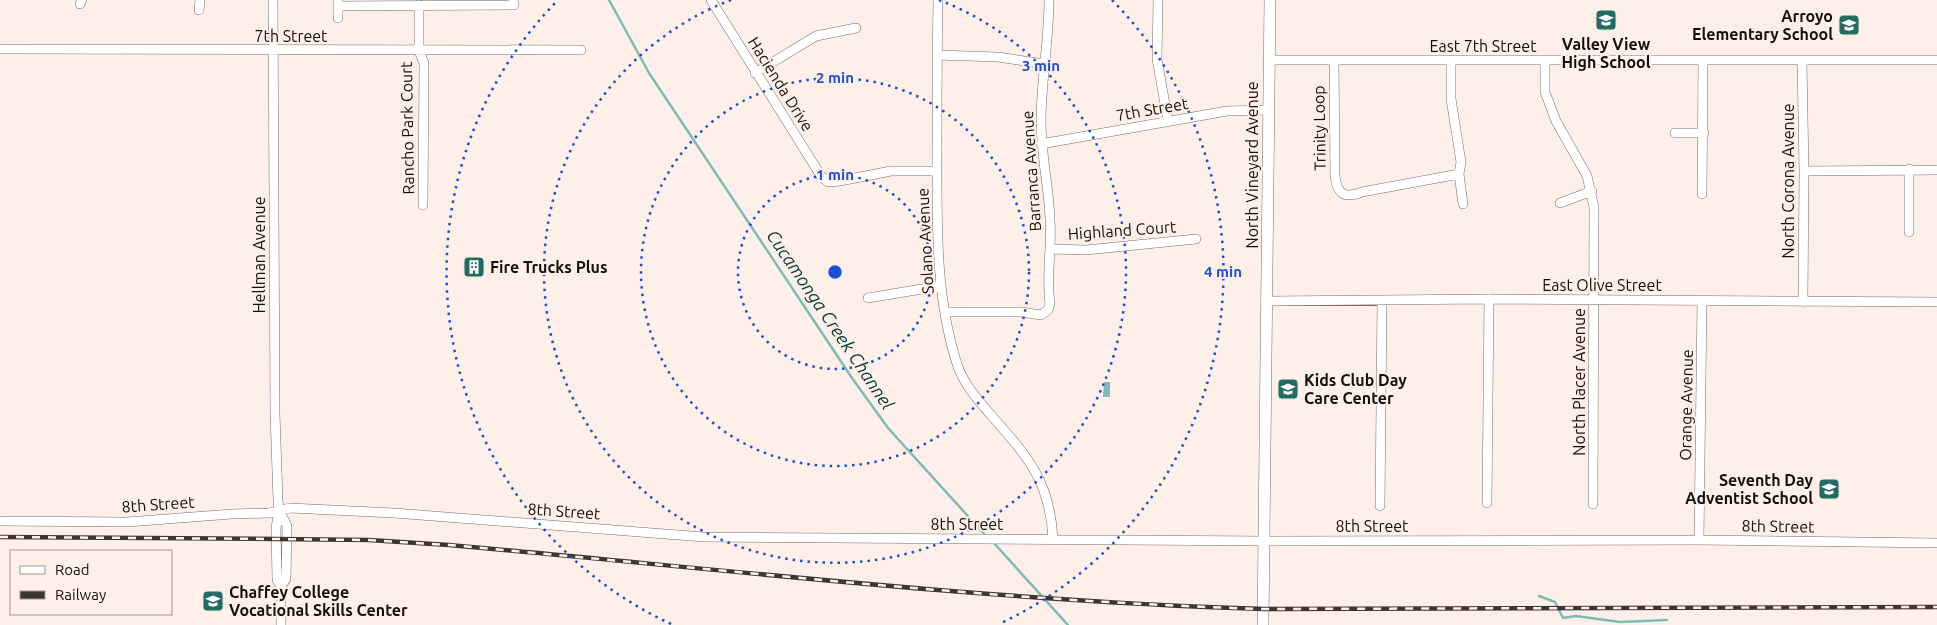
<svg xmlns="http://www.w3.org/2000/svg" width="1937" height="625" font-family="Ubuntu,sans-serif">
	<style>
		.water { fill: #7dbcb4 }
		.lines { fill: none; stroke-linecap: round; stroke-linejoin: round }
		.stream { stroke: #7dbcb4; stroke-width: 2.5 }
		.minor-casing { stroke: #786c66; stroke-width: 10 }
		.major-casing { stroke: #786c66; stroke-width: 12 }
		.minor { stroke: #fff; stroke-width: 9 }
		.major { stroke: #fff; stroke-width: 11 }
		.rail-casing { stroke: #3c3632; stroke-width: 4.5 }
		.rail { stroke: #fef0e9; stroke-width: 2.5; stroke-dasharray: 8; stroke-linecap: butt }
		.ring { fill: none; stroke: #1d4ed8; stroke-width: 2.5; stroke-dasharray: 2.5 5 }
		.labels { text-anchor: middle; stroke-width: 4; stroke-linejoin: round; paint-order: stroke }
		.poi-label { font-size: 16px; font-weight: bold; fill: #130f0c; stroke: #fef0e9; text-anchor: start }
		.street-label { font-size: 16px; fill: #130f0c; stroke: #fef0e9 }
		.water-label { font-size: 18px; font-style: italic; fill: #003c37; stroke: #fef0e9 }
		.centre { fill: #1d4ed8; stroke: #fef0e9; stroke-width: 2.5 }
		.ring-label { font-size: 15px; text-anchor: middle; font-weight: bold; fill: #1d4ed8; stroke: #fef0e9; stroke-width: 4; stroke-linejoin: round; paint-order: stroke }
	</style>
	<rect width="100%" height="100%" fill="#fef0e9"/>
	<path class="water" d="M 1104,382 L 1110,382 L 1110,397 L 1103,397 Z"/>
	<g class="lines">
		<path class="stream" d="M 609,0 L 649,73 L 852,378 L 888,428 L 986,536
			M 992,541 L 1068,625
			M 1539,596 L 1555,602 L 1563,618 L 1576,616 L 1620,622 L 1667,620"/>
		<g class="minor-casing">
			<path id="minor" d="M 273,0 L 275,414 L 278,500 L 279,510 L 287,526 L 286,579 L 281,586
				M 711,0 L 821,176 L 828,182 L 840,181 L 891,171 L 937,171
				M 938,0 C 937,54 937,108 937,162 C 937,231 936,298 957,364 C 963,383 978,400 990,414 C 1027,456 1050,480 1053,539
				M 1158,0 L 1157,59 L 1168,121
				M 80,4 L 82,0
				M 419,5 L 419,51 L 424,63 L 423,205
				M 338,6 L 514,5 L 513,0
				M 199,10 L 200,0
				M 338,18 L 338,0
				M 0,49 L 581,50
				M 937,55 L 998,57 L 1045,64
				M 1269,60 L 1937,60
				M 1334,60 L 1335,176 C 1337,194 1344,199 1362,192 L 1459,174
				M 1451,61 L 1451,99 L 1461,162 L 1459,174 L 1463,204
				M 1545,61 L 1545,92 L 1556,121 L 1587,176 L 1594,207 L 1593,504
				M 1802,61 L 1804,171 L 1803,302
				M 755,73 L 816,36 L 856,28
				M 1675,133 L 1704,133
				M 1041,144 L 1227,111 L 1269,110
				M 1804,171 L 1937,170
				M 1702,194 L 1703,61
				M 1560,203 L 1592,191
				M 1909,232 L 1909,169
				M 1050,249 L 1086,250 L 1196,239
				M 868,298 L 940,286
				M 1267,301 L 1489,299 L 1937,302
				M 945,312 L 1021,312 L 1041,315 L 1048,310 L 1050,304 C 1046,276 1052,248 1050,220 C 1049,187 1041,155 1041,121 C 1041,81 1049,41 1049,0
				M 1487,503 L 1489,299
				M 1380,506 L 1382,300
				M 279,510 L 276,528 L 277,580 L 281,586 L 281,625
				M 0,521 L 127,522 L 232,514 L 269,513 L 290,508 L 394,513 L 704,537 L 1265,541 L 1699,540 L 1937,543
				M 1699,540 L 1702,300"/>
		</g>
		<g class="major-casing">
			<path id="major" d="M 1263,625 L 1270,0"/>
		</g>
		<use href="#minor" class="minor"/>
		<use href="#major" class="major"/>
		<g class="rail-casing">
			<path id="rail" d="M 0,537 L 276,539 L 369,540 L 449,545 C 720,569 991,601 1264,609 L 1937,607"/>
		</g>
		<use href="#rail" class="rail"/>
	</g>
	<g class="ring">
		<circle cx="835" cy="272" r="97"/>
		<circle cx="835" cy="272" r="194"/>
		<path d="M939 0A291 291 0 1 1 731 0"/>
		<path d="M671 624A388 388 0 0 1 558 0M1112 0A388 388 0 0 1 999 624"/>
	</g>
	<defs>
		<g id="school-square" transform="scale(1.125)"><rect x="-9" y="-9" width="18" height="18" rx="4" fill="#216b64" stroke="#fef0e9"/><path d="M0-5L7-2L0 1L-7-2ZM-4 1L0 2.5L4 1V4Q0 6-4 4Z" fill="#fff"/></g>
		<g id="building-square" transform="scale(1.125)"><rect x="-9" y="-9" width="18" height="18" rx="4" fill="#216b64" stroke="#fef0e9"/><path d="M-4-6H4V6H1V3H-1V6H-4ZM-2.5-4.3h1.7v1.8h-1.7ZM.8-4.3h1.7v1.8H.8ZM-2.5-1h1.7V.8h-1.7ZM.8-1h1.7V.8H.8Z" fill="#fff"/></g>
	</defs>
	<g fill-rule="evenodd">
		<use href="#school-square" x="1606" y="20"/>
		<use href="#school-square" x="1849" y="25"/>
		<use href="#building-square" x="474" y="267"/>
		<use href="#school-square" x="1288" y="389"/>
		<use href="#school-square" x="1829" y="489"/>
		<use href="#school-square" x="213" y="601"/>
	</g>
	<g class="labels">
		<g class="poi-label">
			<text x="1833" y="22" text-anchor="end">Arroyo<tspan x="1833" dy="18">Elementary School</tspan></text>
			<text x="1606" y="50" text-anchor="middle">Valley View<tspan x="1606" dy="18">High School</tspan></text>
			<text x="490" y="273">Fire Trucks Plus</text>
			<text x="1304" y="386">Kids Club Day<tspan x="1304" dy="18">Care Center</tspan></text>
			<text x="1813" y="486" text-anchor="end">Seventh Day<tspan x="1813" dy="18">Adventist School</tspan></text>
			<text x="229" y="598">Chaffey College<tspan x="229" dy="18">Vocational Skills Center</tspan></text>
		</g>
		<g class="street-label">
			<text x="291" y="42">7th Street</text>
			<text x="1483" y="52">East 7th Street</text>
			<text transform="translate(781 84) rotate(58)" y="6">Hacienda Drive</text>
			<text transform="translate(1152 109) rotate(-10)" y="6">7th Street</text>
			<text transform="translate(407 128) rotate(-91)" y="6">Rancho Park Court</text>
			<text transform="translate(1319 128) rotate(-91)" y="6">Trinity Loop</text>
			<text transform="translate(1252 165) rotate(-90)" y="6">North Vineyard Avenue</text>
			<text transform="translate(1031 171) rotate(-94)" y="6">Barranca Avenue</text>
			<text transform="translate(1788 181) rotate(-90)" y="6">North Corona Avenue</text>
			<text transform="translate(1122 230) rotate(-4)" y="6">Highland Court</text>
			<text transform="translate(925 241) rotate(-93)" y="6">Solano Avenue</text>
			<text transform="translate(259 255) rotate(-90)" y="6">Hellman Avenue</text>
			<text x="1602" y="291">East Olive Street</text>
			<text transform="translate(1579 382) rotate(-90)" y="6">North Placer Avenue</text>
			<text transform="translate(1686 405) rotate(-89)" y="6">Orange Avenue</text>
			<text transform="translate(158 504) rotate(-4)" y="6">8th Street</text>
			<text transform="translate(564 511) rotate(4)" y="6">8th Street</text>
			<text x="967" y="530">8th Street</text>
			<text x="1372" y="532">8th Street</text>
			<text transform="translate(1778 526) rotate(1)" y="6">8th Street</text>
		</g>
		<g class="water-label">
			<text transform="translate(830 320) rotate(56)" y="6">Cucamonga Creek Channel</text>
		</g>
	</g>
	<circle cx="835" cy="272" r="8" class="centre"/>
	<g class="ring-label">
		<text x="1041" y="71">3 min</text>
		<text x="835" y="83">2 min</text>
		<text x="835" y="180">1 min</text>
		<text x="1223" y="277">4 min</text>
	</g>
	<rect x="10" y="550" width="162" height="65" fill="#fef0e9" stroke="#a09691"/>
	<rect x="20" y="566" width="25" height="8" fill="#ffffff" stroke="#a09691"/>
	<text x="55" y="575" font-size="15" fill="#130f0c">Road</text>
	<rect x="20" y="591" width="25" height="8" fill="#3c3632" stroke="#a09691"/>
	<text x="55" y="600" font-size="15" fill="#130f0c">Railway</text>
</svg>
